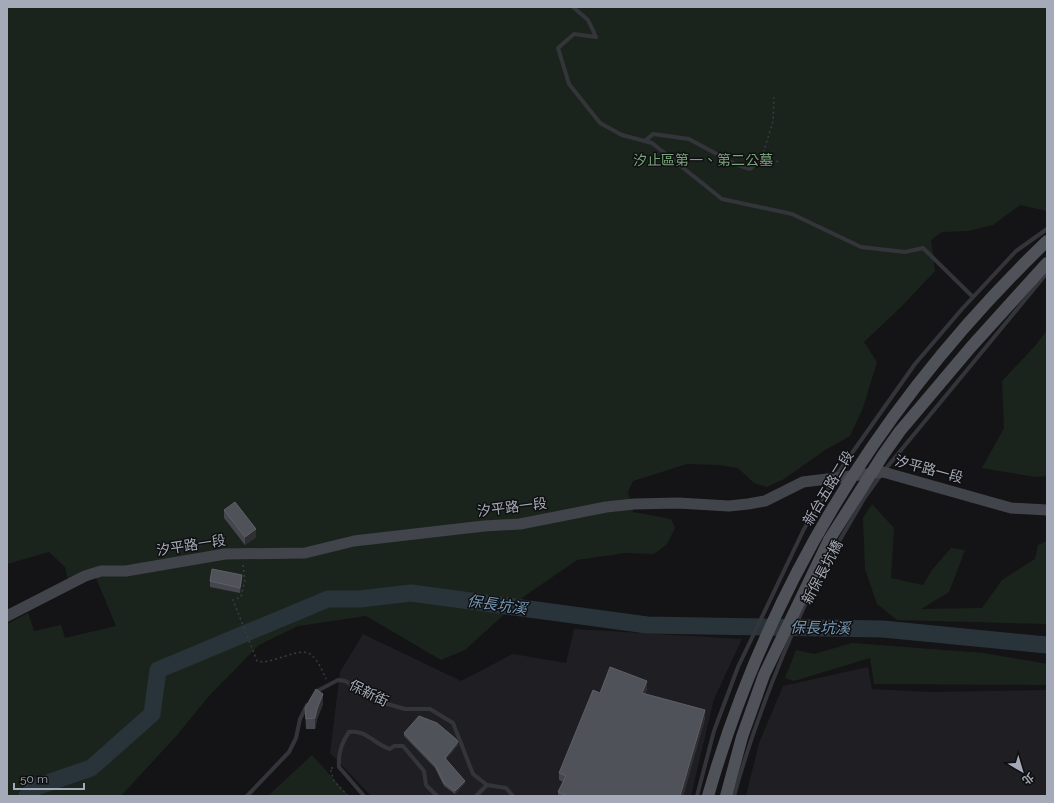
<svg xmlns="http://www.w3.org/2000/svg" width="1054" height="803" font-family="Raleway,'Noto Sans TC',sans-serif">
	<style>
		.built { fill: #1f1f23 }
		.green { fill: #1b241c }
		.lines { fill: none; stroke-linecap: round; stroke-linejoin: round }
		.river { stroke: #29333a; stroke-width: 17 }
		.path { stroke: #3a3c42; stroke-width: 1.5; stroke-dasharray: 2 3; stroke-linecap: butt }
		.lane { stroke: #34353b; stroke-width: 4 }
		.secondary { stroke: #42444b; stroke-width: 11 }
		.primary { stroke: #50525a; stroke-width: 12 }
		.wall { fill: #46474e }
		.shaded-wall { fill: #2e2e33 }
		.building { fill: #505259; stroke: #5d6068 }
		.labels { text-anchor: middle; stroke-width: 3; stroke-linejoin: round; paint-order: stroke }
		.park-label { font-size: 14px; fill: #79a47b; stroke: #0f0f11 }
		.street-label { font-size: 14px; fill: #a4aab7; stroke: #0f0f11 }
		.water-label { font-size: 15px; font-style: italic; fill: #779ab6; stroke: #0f0f11 }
	</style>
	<rect width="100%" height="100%" fill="#141416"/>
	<path class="built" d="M 574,629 L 742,639 L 714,699 L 691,796 L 371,796 L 330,753 L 340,672 L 363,634 L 461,681 L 513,654 L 566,663 Z
		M 868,667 L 872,689 L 930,692 L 1047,690 L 1047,796 L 746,796 L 759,743 L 783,686 Z"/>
	<path class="green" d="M 7,7 L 1047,7 L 1047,211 L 1020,205 L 993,225 L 968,231 L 942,232 L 931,240 L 935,271 L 901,307 L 864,342 L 877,362 L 863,408 L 850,436 L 825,450 L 784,479 L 767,487 L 754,483 L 738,468 L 719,465 L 687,464 L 633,481 L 628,492 L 633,512 L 671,519 L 675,528 L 667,544 L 654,554 L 625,553 L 577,560 L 522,598 L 465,650 L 441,660 L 366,616 L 298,626 L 259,645 L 209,696 L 177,735 L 121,796 L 7,796 L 7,624 L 28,613 L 34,631 L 61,625 L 65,638 L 116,626 L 96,578 L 70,587 L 65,567 L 49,552 L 7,564 Z
		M 1047,330 L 1047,476 L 1036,477 L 982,468 L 1004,428 L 1002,381 L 1035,346 Z
		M 872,504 L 894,528 L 891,578 L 923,585 L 932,570 L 951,548 L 965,550 L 949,592 L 921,609 L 982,608 L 1002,580 L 1035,559 L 1038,545 L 1047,541 L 1047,624 L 897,620 L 877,604 L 865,569 L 863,518 Z
		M 852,643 L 984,653 L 1047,664 L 1047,685 L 874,684 L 870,658 L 794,681 L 785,678 L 796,650 L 814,654 Z
		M 312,755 L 349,796 L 268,796 Z"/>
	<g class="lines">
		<path class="river" d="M 27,796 L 36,787 L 91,768 L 152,714 L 158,670 L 328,599 L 360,599 L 411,593 L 647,625 L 883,629 L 1047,645"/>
		<path class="path" d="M 762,157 L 773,121 L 774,97
			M 762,157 L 779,162
			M 243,565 L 245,580 L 241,597 L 233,600 L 257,661 C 263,663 268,661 273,660 C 306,650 311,644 326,679
			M 333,768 L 330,768 L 334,781 L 348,796"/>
		<path class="lane" d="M 573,7 L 588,20 L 596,37 L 574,34 L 558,48 L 569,84 L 600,123 L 622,135 L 652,143 L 722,199 L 792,214 L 861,247 L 905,252 L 923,248 L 973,297
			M 645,141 L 653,134 L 689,139 L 735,164 L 750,169 L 757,163
			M 817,579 L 865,497 L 883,472 L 1047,273
			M 316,693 L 319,690 L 338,680 L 345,681 L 384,703 L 405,709 L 430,709 L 453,723 L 473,774 L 487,785
			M 247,796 L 289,752 L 296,738 L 300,719 L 307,705
			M 364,796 L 339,767 C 338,753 341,743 349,732 C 366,729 375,745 390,749 L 394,746 L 403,746 L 424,771 L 426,785 L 437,796
			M 476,796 L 487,785 L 506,788 L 513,796
			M 697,796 L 714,731 L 738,667 L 804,529 L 835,477 L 915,364 L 962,309 L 1016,251 L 1047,229
			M 734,796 C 753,727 779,661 809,596"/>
		<path class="secondary" d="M 7,616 L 85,576 L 101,571 L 126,571 L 225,554 L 305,553 L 354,541 L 484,526 L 520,524 L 606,507 L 634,504 L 678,503 L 729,506 L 748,504 L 765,501 L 803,482 L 883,472 L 1011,508 L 1047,510"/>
		<path class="primary" d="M 708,796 C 770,580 885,397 1047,241
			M 726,796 L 742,737 L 764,675 L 829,540 L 883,455 L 900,431 L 971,347 L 1047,263"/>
	</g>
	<path class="wall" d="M 224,510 L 256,537 L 245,545 L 224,518 Z
		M 242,580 L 240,593 L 210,587 L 210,581 Z
		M 647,689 L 645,694 L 705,718 L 683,796 L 558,796 L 558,792 L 563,782 L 559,780 L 559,773 L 600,693 Z
		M 323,704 L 317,719 L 315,729 L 306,729 L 305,708 Z
		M 404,733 L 458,745 L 446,759 L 465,783 L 455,794 L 444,786 L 435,768 L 404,736 Z"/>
	<path class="shaded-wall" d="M 256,529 L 256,537 L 245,545 L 245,537 Z
		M 242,575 L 242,580 L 240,593 L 240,588 Z
		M 647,681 L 647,689 L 642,701 L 642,693 Z
		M 323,694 L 323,704 L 317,719 L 315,729 L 315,718 L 317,709 Z
		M 705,710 L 705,718 L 683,796 L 680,796 Z
		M 458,742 L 458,745 L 445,760 L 445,758 Z
		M 465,781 L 465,783 L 455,794 L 455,791 Z"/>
	<path class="building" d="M 235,502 L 256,529 L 245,537 L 224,510 Z
		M 212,569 L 242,575 L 240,588 L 210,581 Z
		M 610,667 L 647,681 L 642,693 L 705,710 L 680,796 L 568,796 L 558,792 L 566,776 L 559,773 L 593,690 L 600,693 Z
		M 316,689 L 323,694 L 317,709 L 315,718 L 306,719 L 305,708 Z
		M 419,716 L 437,723 L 456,739 L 458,742 L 445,758 L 465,781 L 455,791 L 444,783 L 435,765 L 404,733 Z"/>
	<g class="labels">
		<g class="park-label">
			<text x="703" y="165">汐止區第一、第二公墓</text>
		</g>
		<g class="street-label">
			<text transform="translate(929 469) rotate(15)" y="5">汐平路一段</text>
			<text transform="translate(828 488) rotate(-59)" y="5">新台五路二段</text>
			<text transform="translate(512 507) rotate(-7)" y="5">汐平路一段</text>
			<text transform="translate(191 545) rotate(-9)" y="5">汐平路一段</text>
			<text transform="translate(822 572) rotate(-62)" y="5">新保長坑橋</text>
			<text transform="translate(369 693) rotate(26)" y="5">保新街</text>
		</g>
		<g class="water-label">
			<text transform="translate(497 605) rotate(8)" y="5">保長坑溪</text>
			<text transform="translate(820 628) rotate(1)" y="5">保長坑溪</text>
		</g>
	</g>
	<rect width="1054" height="803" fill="none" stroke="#a4aab7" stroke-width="16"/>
	<g transform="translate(1022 771) rotate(142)" stroke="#0f0f11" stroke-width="3" paint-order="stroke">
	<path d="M0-3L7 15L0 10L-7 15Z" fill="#a4aab7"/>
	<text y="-6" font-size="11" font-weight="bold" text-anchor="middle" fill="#a4aab7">北</text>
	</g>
	<path d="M14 783v6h70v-6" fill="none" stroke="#a4aab7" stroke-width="2"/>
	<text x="20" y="783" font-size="12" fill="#a4aab7" stroke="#0f0f11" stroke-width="3" paint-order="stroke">50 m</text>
</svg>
